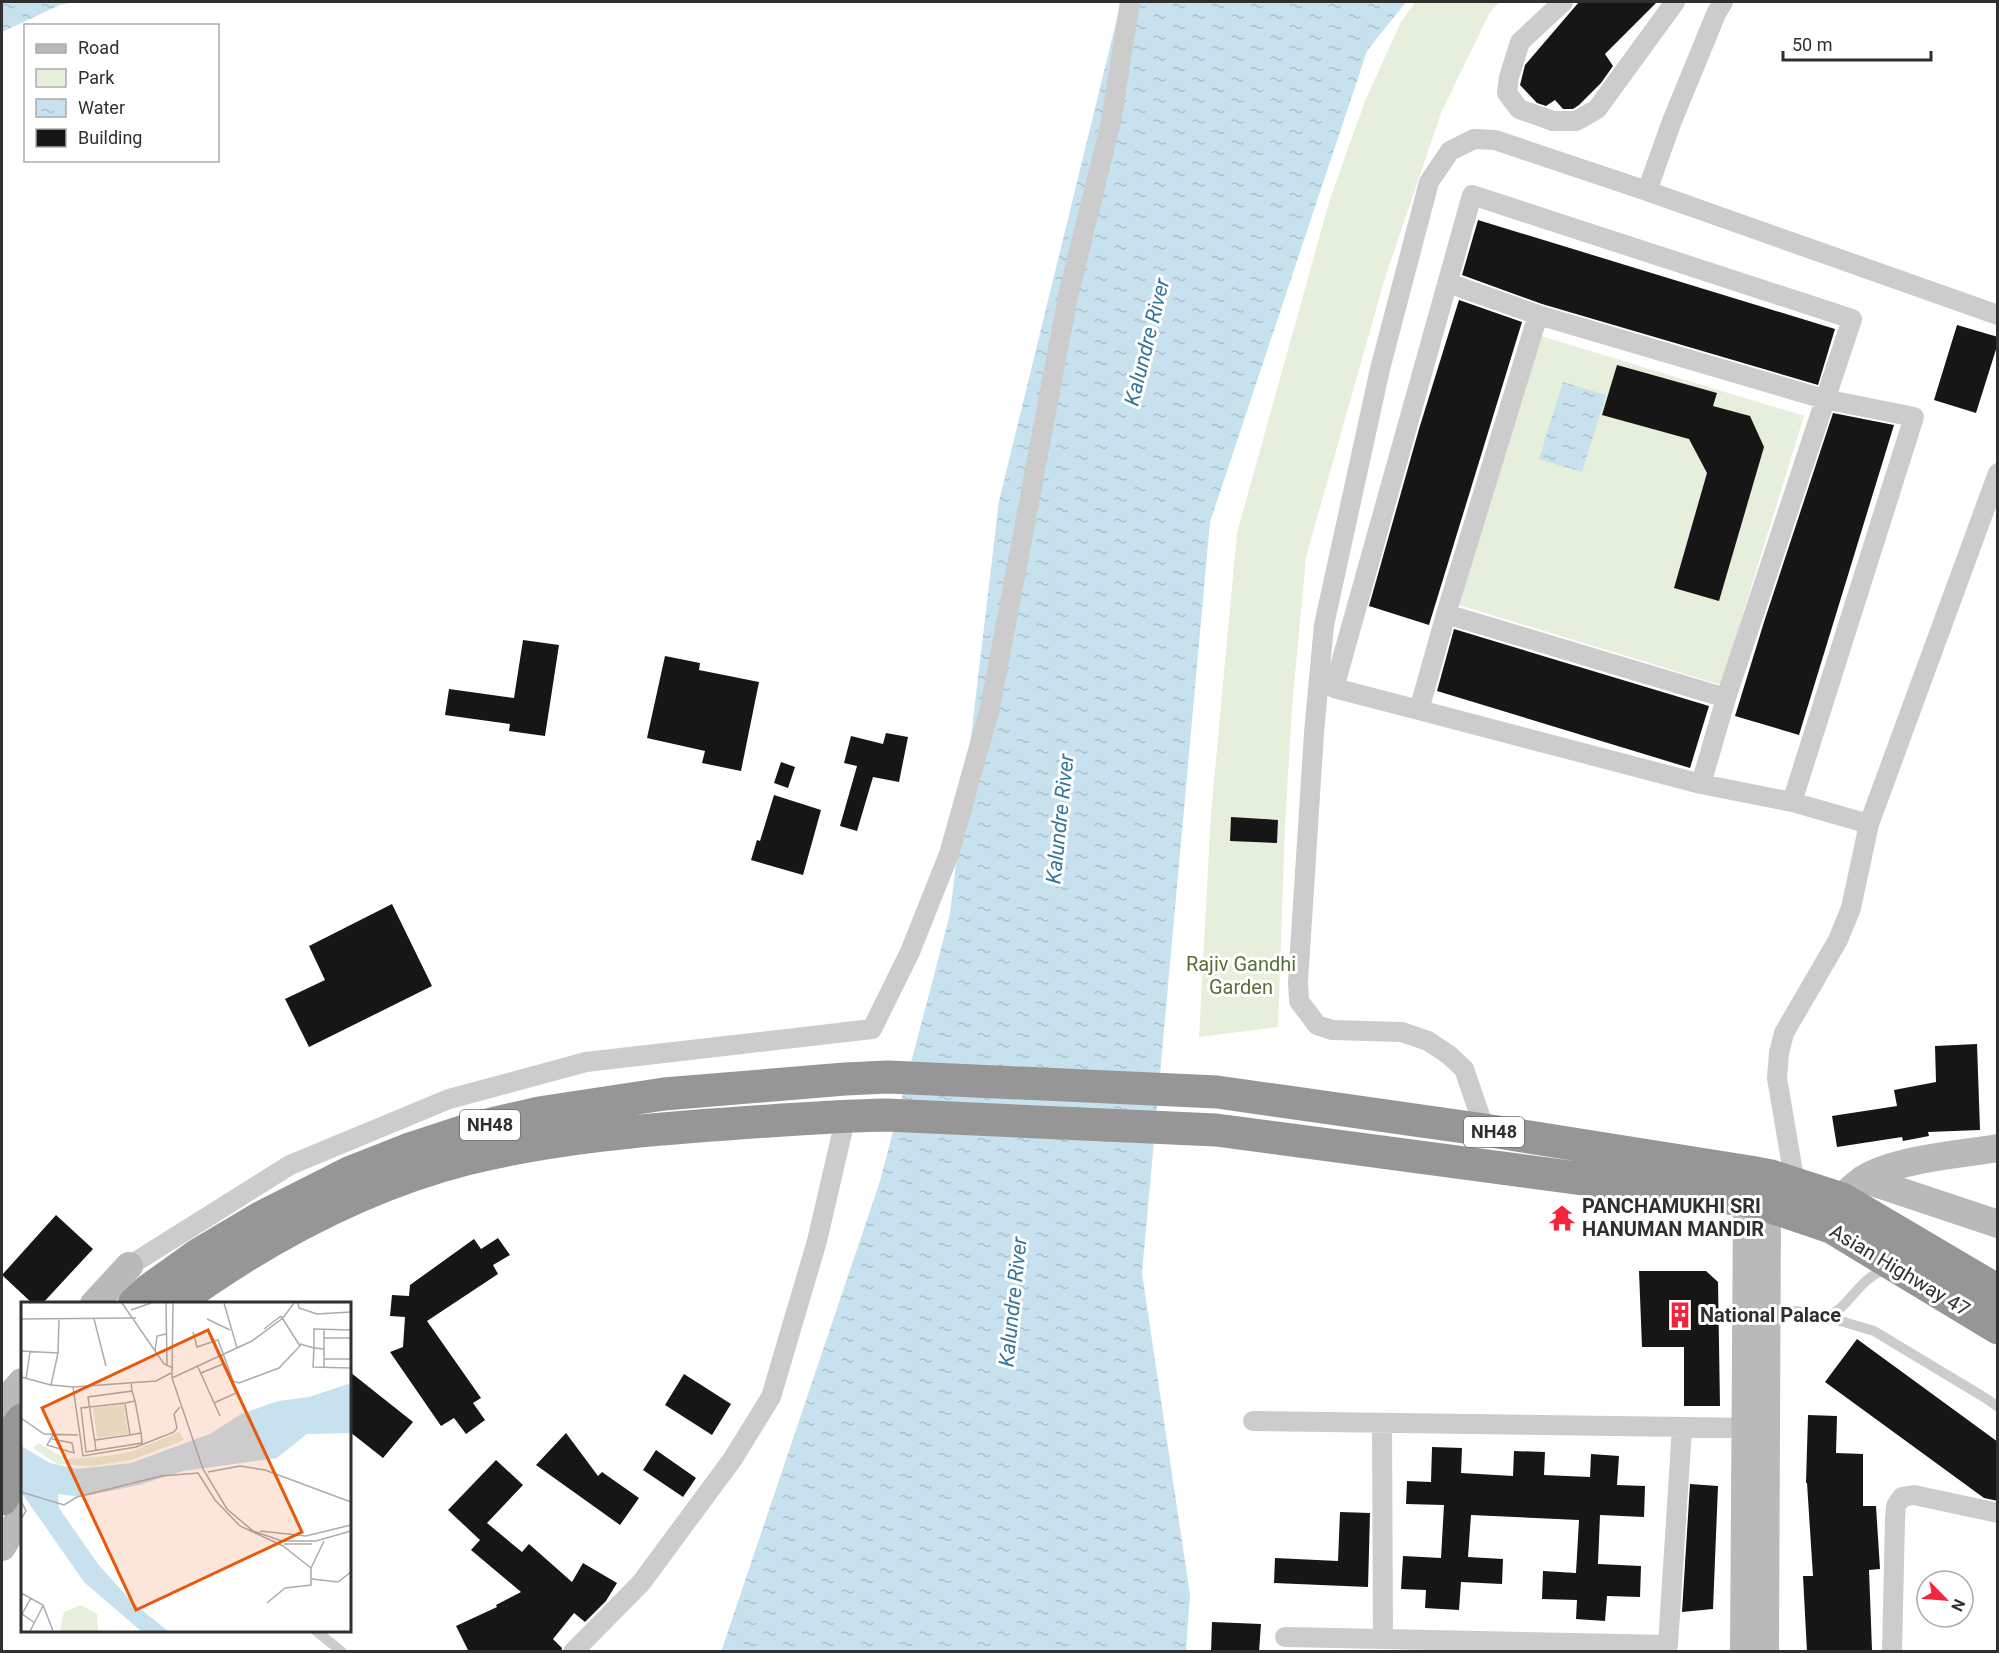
<svg xmlns="http://www.w3.org/2000/svg" width="1999" height="1653" font-family="Roboto,sans-serif">
	<style>
		.park { fill: #e6eedc }
		.water { fill: url(#water-ripples) }
		.building { fill: #161616 }
		.lines { fill: none; stroke-linecap: round; stroke-linejoin: round }
		.lane { stroke: #ccc; stroke-width: 10 }
		.street { stroke: #ccc; stroke-width: 20 }
		.secondary { stroke: #b9b9b9; stroke-width: 28 }
		.highway { stroke: #969696; stroke-width: 33 }
		.labels { text-anchor: middle; stroke-width: 6; stroke-linejoin: round; paint-order: stroke }
		.shield { fill: #fff; stroke: #6d6d6d; stroke-width: 1.5 }
		.shield-label { font-size: 18px; font-weight: bold; fill: #2f2f2f }
		.park-label { font-size: 20px; fill: #556f38; stroke: #fff }
		.poi-label { font-size: 20px; font-weight: bold; fill: #2f2f2f; stroke: #fff; text-anchor: start }
		.street-label { font-size: 20px; fill: #2f2f2f; stroke: #fff }
		.water-label { font-size: 21px; font-style: italic; fill: #367799; stroke: #fff }
		.inset-road { fill: none; stroke: #acacac; stroke-width: 1.5 }
		.view { fill: #e8590c; fill-opacity: 0.15; stroke: #e8590c; stroke-width: 3 }
		.inset-edge { fill: none; stroke: #2f2f2f; stroke-width: 3 }
	</style>
	<defs>
		<pattern id="water-ripples" width="26" height="14" patternUnits="userSpaceOnUse" patternTransform="scale(1.5)"><rect width="26" height="14" fill="#c7e1ef"/><path d="M2 4q2-2 4 0t4 0M15 11q2-2 4 0t4 0" fill="none" stroke="#abc1cd"/></pattern>
	</defs>
	<rect width="100%" height="100%" fill="#fff"/>
	<path class="park" d="M 1415,2 L 1500,2 L 1490,12 L 1441,113 L 1384,281 L 1306,557 L 1292,707 L 1285,824 L 1278,1027 L 1199,1037 L 1211,814 L 1237,533 L 1330,199 L 1365,101 L 1401,22 Z
		M 1541,336 L 1804,416 L 1721,685 L 1459,605 Z"/>
	<path class="water" d="M 2,2 L 74,2 L 60,5 L 2,32 Z
		M 1121,2 L 1406,2 L 1367,51 L 1210,522 L 1142,1273 L 1190,1595 L 1186,1651 L 721,1652 L 880,1181 L 950,914 L 999,501 Z
		M 1563,382 L 1606,395 L 1582,472 L 1539,459 Z"/>
	<path class="building" d="M 1579,2 L 1657,2 L 1605,54 L 1613,66 L 1601,83 L 1579,105 L 1573,109 L 1563,109 L 1555,100 L 1546,106 L 1537,103 L 1520,85 L 1525,65 Z
		M 1478,220 L 1835,329 L 1818,385 L 1542,304 L 1462,275 Z
		M 1459,300 L 1522,322 L 1429,625 L 1369,606 L 1419,429 Z
		M 1957,325 L 1998,337 L 1998,343 L 1976,413 L 1934,400 Z
		M 1617,365 L 1717,393 L 1713,406 L 1750,416 L 1764,447 L 1719,601 L 1674,588 L 1707,473 L 1689,439 L 1602,415 Z
		M 1833,413 L 1894,425 L 1799,735 L 1735,716 L 1764,622 Z
		M 1454,629 L 1709,706 L 1690,768 L 1437,691 Z
		M 523,640 L 559,645 L 545,736 L 509,731 L 510,724 L 445,715 L 449,689 L 514,698 Z
		M 665,656 L 700,663 L 699,670 L 759,682 L 741,771 L 702,763 L 705,751 L 647,738 Z
		M 886,733 L 908,737 L 899,782 L 873,777 L 857,831 L 840,826 L 857,766 L 844,763 L 851,736 L 883,744 Z
		M 781,762 L 795,767 L 788,788 L 774,783 Z
		M 774,795 L 821,810 L 803,875 L 751,860 L 757,840 L 760,841 Z
		M 1231,817 L 1278,820 L 1277,843 L 1230,841 Z
		M 392,904 L 432,986 L 309,1047 L 285,999 L 325,980 L 309,946 Z
		M 1977,1044 L 1980,1130 L 1928,1132 L 1929,1136 L 1903,1141 L 1902,1137 L 1837,1147 L 1832,1116 L 1897,1106 L 1894,1090 L 1936,1082 L 1935,1046 Z
		M 56,1215 L 93,1249 L 42,1304 L 33,1304 L 2,1275 Z
		M 498,1238 L 510,1255 L 493,1265 L 498,1274 L 427,1321 L 481,1398 L 473,1403 L 485,1420 L 466,1434 L 454,1418 L 441,1426 L 390,1352 L 403,1347 L 405,1317 L 390,1316 L 392,1295 L 409,1296 L 410,1285 L 474,1239 L 481,1249 Z
		M 1639,1271 L 1706,1271 L 1718,1282 L 1720,1406 L 1684,1406 L 1684,1347 L 1642,1347 Z
		M 1857,1339 L 1998,1442 L 1998,1501 L 1984,1498 L 1825,1382 Z
		M 350,1372 L 413,1422 L 383,1458 L 350,1432 Z
		M 684,1374 L 731,1404 L 712,1435 L 665,1405 Z
		M 1808,1415 L 1837,1416 L 1836,1453 L 1863,1454 L 1863,1506 L 1876,1506 L 1880,1569 L 1869,1570 L 1872,1650 L 1807,1652 L 1803,1576 L 1813,1576 L 1807,1483 L 1806,1483 Z
		M 566,1433 L 598,1476 L 602,1472 L 639,1498 L 620,1525 L 536,1465 Z
		M 1432,1447 L 1462,1448 L 1461,1473 L 1513,1476 L 1514,1451 L 1545,1452 L 1544,1475 L 1590,1477 L 1591,1454 L 1619,1456 L 1617,1485 L 1645,1486 L 1644,1517 L 1600,1515 L 1598,1564 L 1641,1566 L 1640,1597 L 1607,1596 L 1605,1621 L 1576,1619 L 1577,1600 L 1542,1599 L 1543,1571 L 1576,1573 L 1579,1520 L 1471,1515 L 1468,1557 L 1503,1559 L 1502,1584 L 1461,1582 L 1459,1610 L 1425,1608 L 1426,1590 L 1401,1589 L 1403,1556 L 1441,1558 L 1444,1505 L 1406,1504 L 1407,1481 L 1431,1482 Z
		M 656,1450 L 696,1478 L 683,1497 L 643,1470 Z
		M 496,1460 L 523,1485 L 487,1523 L 522,1552 L 529,1544 L 572,1582 L 583,1563 L 617,1583 L 606,1601 L 585,1622 L 574,1613 L 553,1639 L 562,1648 L 561,1652 L 469,1652 L 456,1626 L 497,1607 L 496,1605 L 521,1592 L 471,1550 L 480,1540 L 448,1510 Z
		M 1690,1484 L 1718,1486 L 1713,1609 L 1682,1612 Z
		M 1340,1512 L 1370,1513 L 1368,1587 L 1274,1583 L 1275,1558 L 1338,1561 Z
		M 1212,1622 L 1261,1624 L 1259,1652 L 1211,1652 Z"/>
	<g class="lines">
		<path class="lane" d="M 1766,1312 L 1795,1311 L 1827,1317 L 1874,1331 L 1987,1399 L 1998,1407
			M 1827,1317 C 1852,1305 1858,1278 1887,1269
			M 315,1630 L 342,1652"/>
		<path class="street" d="M 1563,2 L 1520,42 L 1509,77 L 1507,93 L 1519,109 L 1553,121 L 1576,121 L 1597,109 L 1675,2
			M 1647,191 L 1672,121 L 1716,14 L 1723,2
			M 1448,283 L 1538,315 L 1824,399 L 1914,417 L 1792,802 L 1869,824
			M 1446,614 L 1726,698 L 1852,319 L 1472,195 L 1334,688 L 1419,710 L 1446,614 L 1538,315
			M 1726,698 L 1701,784 L 1792,802
			M 1419,710 L 1701,784
			M 1485,1130 L 1464,1069 L 1449,1055 L 1428,1041 L 1402,1032 L 1332,1030 L 1317,1025 L 1299,1001 L 1298,982 L 1314,733 L 1324,625 L 1380,369 L 1429,182 L 1450,151 L 1474,139 L 1495,140 L 1647,191 L 1998,315
			M 1795,1184 L 1777,1078 L 1779,1053 L 1784,1033 L 1838,940 L 1851,908 L 1869,824 L 1998,473
			M 129,1266 L 290,1165 L 449,1099 L 586,1062 L 872,1029 L 910,952 L 949,854 L 990,708 L 1068,296 L 1111,122 L 1130,2
			M 1253,1421 L 1757,1428
			M 1382,1423 L 1383,1639 L 1668,1645 L 1682,1428
			M 1285,1637 L 1383,1639
			M 573,1652 L 641,1583 L 732,1460 L 771,1397 L 817,1241 L 846,1116
			M 1892,1652 L 1895,1519 L 1896,1506 L 1902,1497 L 1914,1495 L 1998,1513"/>
		<path class="secondary" d="M 1863,1179 L 1998,1224
			M 1829,1215 C 1838,1203 1848,1190 1861,1181 C 1888,1160 1962,1154 1998,1148
			M 94,1304 L 129,1266
			M 2,1405 L 22,1382
			M 2,1547 L 22,1514
			M 1744,1652 L 1747,1201 L 1749,1180
			M 1765,1652 L 1767,1205 L 1769,1186"/>
		<path class="highway" d="M 134,1304 L 149,1290 L 198,1255 L 262,1217 L 351,1172 L 407,1150 L 474,1128 L 539,1113 L 664,1094 L 845,1079 L 888,1077 L 1217,1092 L 1485,1130 L 1750,1172 L 1771,1176 L 1842,1199 L 1998,1291
			M 174,1304 C 262,1240 361,1186 466,1159 C 552,1138 639,1130 727,1124 C 780,1120 833,1116 886,1115 L 1216,1130 L 1757,1202 L 1831,1227 L 1998,1328
			M 2,1449 L 22,1420
			M 2,1499 L 22,1466"/>
	</g>
	<defs>
		<g id="temple-bare" transform="scale(2.07)"><path d="M0-6L5-2H3V0L6.5 2.5H4V6H1.5V3h-3V6H-4V2.5H-6.5L-3 0V-2H-5Z" fill="#f4243d" stroke="#fff" stroke-width="2.5" paint-order="stroke"/></g>
		<g id="building-bare" transform="scale(2.07)"><path d="M-4-6H4V6H1V3H-1V6H-4ZM-2.5-4.3h1.7v1.8h-1.7ZM.8-4.3h1.7v1.8H.8ZM-2.5-1h1.7V.8h-1.7ZM.8-1h1.7V.8H.8Z" fill="#f4243d" stroke="#fff" stroke-width="2.5" paint-order="stroke"/></g>
	</defs>
	<g fill-rule="evenodd">
		<use href="#temple-bare" x="1562" y="1218"/>
		<use href="#building-bare" x="1680" y="1315"/>
	</g>
	<g class="labels">
		<g class="shield">
			<rect x="460" y="1110" width="60" height="30" rx="4.5"/>
			<rect x="1464" y="1117" width="60" height="30" rx="4.5"/>
		</g>
		<g class="shield-label">
			<text x="490" y="1131">NH48</text>
			<text x="1494" y="1138">NH48</text>
		</g>
		<g class="park-label">
			<text x="1241" y="971">Rajiv Gandhi<tspan x="1241" dy="23">Garden</tspan></text>
		</g>
		<g class="poi-label">
			<text x="1582" y="1213">PANCHAMUKHI SRI<tspan x="1582" dy="23">HANUMAN MANDIR</tspan></text>
			<text x="1700" y="1322">National Palace</text>
		</g>
		<g class="street-label">
			<text transform="translate(1900 1270) rotate(31)" y="7">Asian Highway 47</text>
		</g>
		<g class="water-label">
			<text transform="translate(1147 342) rotate(-76)" y="7">Kalundre River</text>
			<text transform="translate(1060 819) rotate(-84)" y="7">Kalundre River</text>
			<text transform="translate(1013 1302) rotate(-84)" y="7">Kalundre River</text>
		</g>
	</g>
	<g transform="translate(21 1302)">
		<rect width="330" height="330" fill="#fff"/>
		<path d="M 103,102 L 107,132 L 76,136 L 72,106 ZM 158,130 L 163,138 L 140,147 L 110,158 L 72,164 L 36,162 L 12,146 L 17,141 L 46,157 L 78,155 L 109,150 ZM 60,303 L 76,312 L 77,329 L 39,329 L 43,310 Z" fill="#e6eedc"/>
		<path d="M 327,82 L 330,83 L 330,131 L 286,132 L 256,156 L 162,169 L 118,183 L 59,195 L 37,192 L 38,206 L 77,262 L 112,301 L 147,329 L 120,329 L 63,280 L 0,190 L 0,144 L 29,161 L 56,167 L 110,161 L 189,132 L 220,112 L 257,99 L 288,95 Z" fill="#c7e1ef"/>
		<path class="inset-road" d="M 101,1 L 143,62 L 152,66M 145,1 L 146,63M 152,1 L 151,76 L 182,167 L 206,207 L 232,229 L 261,239 L 295,239 L 330,229M 203,1 L 216,46M 277,1 L 278,6 L 296,12 L 330,10M 110,8 L 130,1M 0,17 L 115,16M 73,17 L 85,64M 186,17 L 209,28M 243,27 L 260,14M 172,30 L 176,45 L 197,38 L 212,79 L 218,81 L 258,66 L 279,44 L 260,14M 303,36 L 330,36M 279,42 L 293,46 L 292,65 L 330,66M 303,47 L 293,46 L 293,27 L 330,28M 0,49 L 37,51M 134,49 L 136,34 L 145,32M 303,57 L 330,57M 176,63 L 199,114M 303,66 L 303,27M 180,71 L 202,62 L 215,91 L 193,101M 0,75 L 30,83 L 37,51 L 38,18M 151,76 L 231,39 L 262,16 L 273,1M 5,77 L 9,50M 30,83 L 52,85 L 135,79 L 150,71M 52,85 L 62,154 L 115,145 L 153,130 L 156,126 L 153,112 L 159,105M 114,99 L 120,131M 104,101 L 114,99 L 111,89M 0,116 L 23,132 L 57,133M 31,137 L 51,141 L 53,151 L 26,143 L 32,133M 74,138 L 109,133 L 120,131 L 121,141 L 65,150 L 60,106 L 104,101 L 109,133M 75,148 L 67,95 L 111,89 L 110,80M 187,170 L 219,164 L 244,168 L 330,200M 0,190 L 43,203 L 56,195 L 140,174 L 177,171 L 194,198 L 219,224 L 262,244 L 290,266 L 290,283 L 264,286 L 246,301M 0,199 L 5,209 L 0,217M 239,229 L 285,234 L 330,223M 263,242 L 291,242M 290,266 L 303,239M 291,277 L 317,280 L 330,270M 0,291 L 22,303 L 32,329M 10,296 L 1,312 L 14,321M 9,329 L 22,304"/>
		<path class="view" d="M 187,28 L 281,230 L 115,308 L 21,106 Z"/>
		<rect width="330" height="330" class="inset-edge"/>
	</g>
	<rect width="1999" height="1653" fill="none" stroke="#2f2f2f" stroke-width="6"/>
	<rect x="24" y="24" width="195" height="138" fill="#ffffff" stroke="#acacac" stroke-width="1.5"/>
	<rect x="36" y="44" width="30" height="9" fill="#b9b9b9" stroke="#acacac" stroke-width="1.5"/>
	<text x="78" y="54" font-size="18" fill="#2f2f2f">Road</text>
	<rect x="36" y="69" width="30" height="18" fill="#e6eedc" stroke="#acacac" stroke-width="1.5"/>
	<text x="78" y="84" font-size="18" fill="#2f2f2f">Park</text>
	<rect x="36" y="99" width="30" height="18" fill="url(#water-ripples)" stroke="#acacac" stroke-width="1.5"/>
	<text x="78" y="114" font-size="18" fill="#2f2f2f">Water</text>
	<rect x="36" y="129" width="30" height="18" fill="#161616" stroke="#acacac" stroke-width="1.5"/>
	<text x="78" y="144" font-size="18" fill="#2f2f2f">Building</text>
	<g transform="translate(1945 1599) rotate(115)"><circle r="28" fill="#ffffff" stroke="#acacac" stroke-width="1.5"/>
	<path d="M0-4.5L10 22L0 15L-10 22Z" fill="#f4243d"/>
	<text y="-9" font-size="16" font-weight="bold" text-anchor="middle" fill="#2f2f2f">N</text>
	</g>
	<path d="M1783 51v9h148v-9" fill="none" stroke="#2f2f2f" stroke-width="3"/>
	<text x="1792" y="51" font-size="18" fill="#2f2f2f" stroke="#ffffff" stroke-width="4.5" paint-order="stroke">50 m</text>
</svg>
